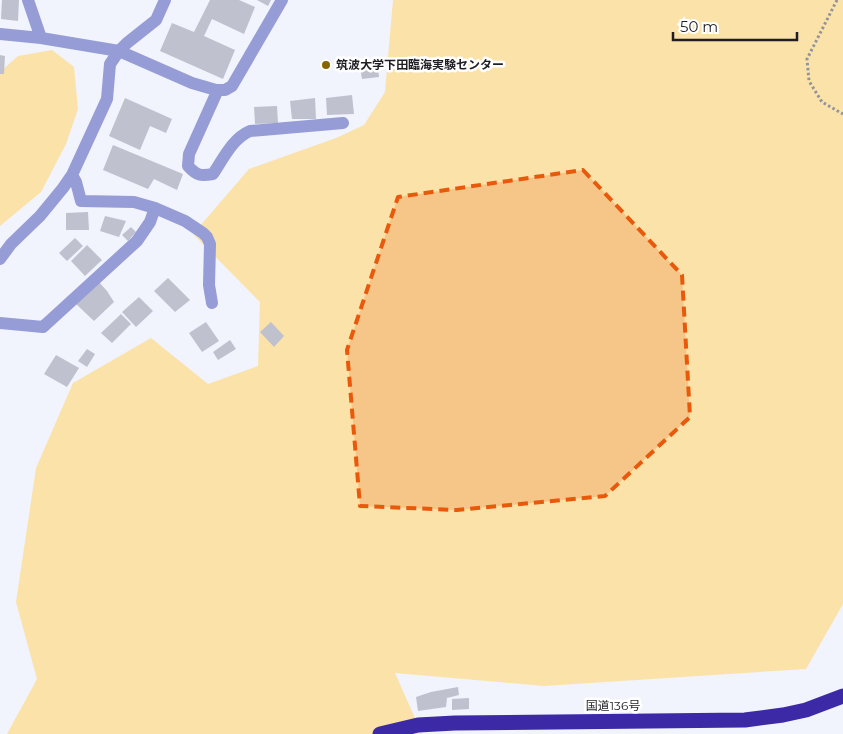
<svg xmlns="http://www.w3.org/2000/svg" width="843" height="734" font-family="Montserrat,'Noto Sans JP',sans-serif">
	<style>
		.green { fill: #fbe2a9 }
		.building { fill: #bfc1ce }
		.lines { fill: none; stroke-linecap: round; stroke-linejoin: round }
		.path { stroke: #92939b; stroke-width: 3; stroke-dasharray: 2.5 2.5; stroke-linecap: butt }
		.street { stroke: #969cd5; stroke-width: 12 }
		.highway { stroke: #3b29a6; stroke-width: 15 }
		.marked { fill: #e8590c; fill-opacity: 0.2; stroke: #e8590c; stroke-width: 4; stroke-dasharray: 10 6; stroke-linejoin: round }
		.poi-dot { fill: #866601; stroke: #fff; stroke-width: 2 }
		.labels { text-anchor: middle; stroke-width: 5; stroke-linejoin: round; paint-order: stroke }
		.poi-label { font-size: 12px; font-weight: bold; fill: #1e1e23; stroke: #fff; text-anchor: start }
		.street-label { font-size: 12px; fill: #1e1e23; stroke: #fff }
	</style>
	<rect width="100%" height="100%" fill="#f1f3fd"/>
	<path class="green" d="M 393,0 L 843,0 L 843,604 L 806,669 L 544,686 L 395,673 L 422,734 L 7,734 L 37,679 L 16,602 L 36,468 L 73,383 L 151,338 L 208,384 L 258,366 L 260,302 L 193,234 L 249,169 L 336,138 L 364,125 L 385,92 Z
		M 52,50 L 74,67 L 78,109 L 66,144 L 41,192 L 0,226 L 0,72 L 18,56 Z"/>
	<path class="building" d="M 2,0 L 19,0 L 18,21 L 1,19 Z
		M 210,0 L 239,0 L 255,7 L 244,34 L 212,19 L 204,36 L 235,50 L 223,79 L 160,51 L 172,23 L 194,32 Z
		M 257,0 L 271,0 L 268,6 Z
		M 0,55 L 5,56 L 4,74 L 0,74 Z
		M 377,59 L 379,77 L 362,79 L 359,61 Z
		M 352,95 L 354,114 L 327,115 L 326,98 Z
		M 125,98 L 172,119 L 166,133 L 150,126 L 140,150 L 109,136 Z
		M 315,98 L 316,119 L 292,119 L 290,101 Z
		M 277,106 L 278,123 L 255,124 L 254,107 Z
		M 113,145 L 183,174 L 177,190 L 154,179 L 148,189 L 103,170 Z
		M 88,212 L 89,230 L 66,230 L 66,213 Z
		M 105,216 L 126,221 L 119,237 L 100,231 Z
		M 131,227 L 136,232 L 128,241 L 122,235 Z
		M 75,238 L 83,246 L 67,261 L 59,253 Z
		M 87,245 L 102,260 L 85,276 L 71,261 Z
		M 168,278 L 190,300 L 175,312 L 154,291 Z
		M 98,281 L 107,291 L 114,302 L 94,321 L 75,303 Z
		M 139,297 L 153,311 L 136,327 L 122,312 Z
		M 121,314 L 131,324 L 112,343 L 101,333 Z
		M 206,322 L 219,341 L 202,352 L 189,333 Z
		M 271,322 L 284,336 L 274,347 L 260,332 Z
		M 230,340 L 236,349 L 218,360 L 213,352 Z
		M 87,349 L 95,354 L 87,367 L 78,361 Z
		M 56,355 L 79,368 L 67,387 L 44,374 Z
		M 458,687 L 459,695 L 447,698 L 446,707 L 418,711 L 416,697 L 431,692 Z
		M 469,698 L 469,709 L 452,710 L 452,699 Z"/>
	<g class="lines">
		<path class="path" d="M 837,0 L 807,59 L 809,81 L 822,102 L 843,114"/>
		<path class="street" d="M 28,0 L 41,38
			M 0,34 L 41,38 L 119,51 L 192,83 L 216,90 L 225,90 L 232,86 L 282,0
			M 216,90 L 216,94 L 189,154 L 188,166 C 197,176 201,176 213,174 C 223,159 233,138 250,131 L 343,123
			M 72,175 L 76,182 L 81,201 L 134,202 L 155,208 L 185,221 L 203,233 L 207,237 L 210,244 L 209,285 L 212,303
			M 0,259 L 11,244 L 40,216 L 63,188 L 72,175 L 107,99 L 110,64 L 119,51 L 127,43 L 156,20 L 165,0
			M 0,323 L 43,327 L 137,241 L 150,222 L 155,208"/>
		<path class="highway" d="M 380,734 L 418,725 L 455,723 L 745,720 L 783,715 L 806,710 L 843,696"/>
	</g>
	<path class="marked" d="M 583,170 L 682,275 L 690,417 L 605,496 L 457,510 L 360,506 L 347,350 L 398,197 Z"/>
	<circle class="poi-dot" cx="326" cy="65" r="5"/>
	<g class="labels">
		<g class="poi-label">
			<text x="336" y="69">筑波大学下田臨海実験センター</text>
		</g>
		<g class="street-label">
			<text x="613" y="710">国道136号</text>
		</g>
	</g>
	<path d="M673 32v8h124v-8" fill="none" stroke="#1e1e23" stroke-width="2.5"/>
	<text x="680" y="32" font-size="15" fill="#1e1e23" stroke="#ffffff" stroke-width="4" paint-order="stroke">50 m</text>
</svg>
